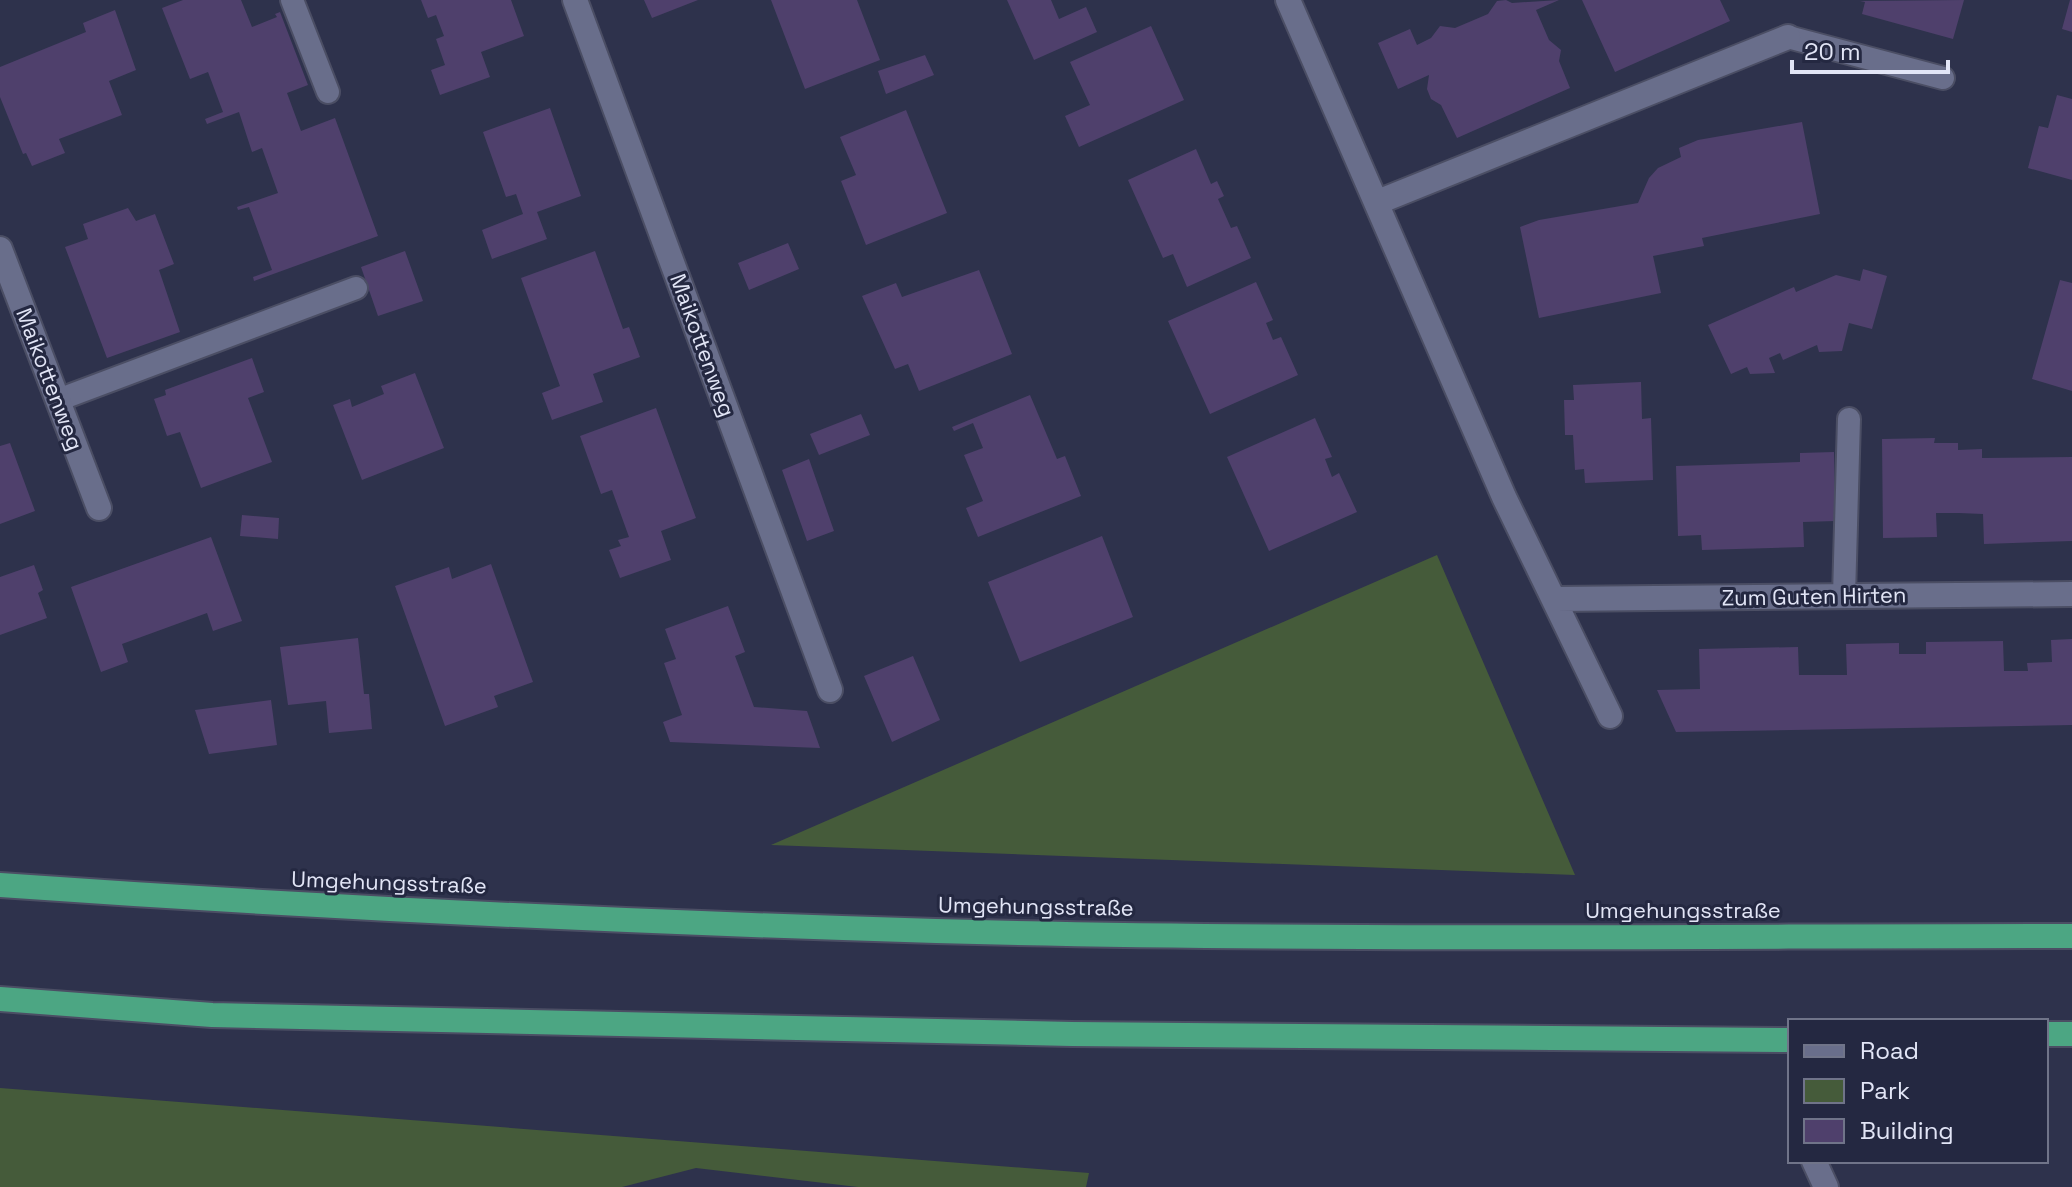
<svg xmlns="http://www.w3.org/2000/svg" width="2072" height="1187" font-family="'Space Grotesk',sans-serif">
	<style>
		.green { fill: #455b3a }
		.building { fill: #4f406c }
		.lines { fill: none; stroke-linecap: round; stroke-linejoin: round }
		.lane-casing { stroke: #4b4e64; stroke-width: 26 }
		.street-casing { stroke: #4b4e64; stroke-width: 28 }
		.highway-casing { stroke: #4b4e64; stroke-width: 28 }
		.lane { stroke: #696e8b; stroke-width: 22 }
		.street { stroke: #696e8b; stroke-width: 24 }
		.highway { stroke: #4ca683; stroke-width: 24 }
		.labels { text-anchor: middle; stroke-width: 6; stroke-linejoin: round; paint-order: stroke }
		.street-label { font-size: 22px; fill: #e2e5f6; stroke: #242841 }
	</style>
	<rect width="100%" height="100%" fill="#2e324c"/>
	<path class="green" d="M 1437,555 L 1575,875 L 771,845 Z
		M 0,1088 L 1089,1173 L 1086,1187 L 858,1187 L 696,1168 L 622,1187 L 0,1187 Z"/>
	<path class="building" d="M 183,0 L 241,0 L 252,27 L 277,17 L 275,14 L 280,12 L 308,85 L 287,93 L 301,131 L 335,118 L 378,236 L 254,281 L 253,277 L 272,270 L 249,207 L 238,210 L 237,207 L 278,193 L 262,148 L 252,152 L 239,112 L 207,124 L 205,119 L 223,112 L 208,72 L 190,79 L 162,8 Z
		M 421,0 L 511,0 L 524,36 L 481,52 L 490,77 L 440,95 L 431,70 L 445,65 L 436,39 L 444,36 L 436,15 L 428,18 Z
		M 644,0 L 698,0 L 652,18 Z
		M 771,0 L 857,0 L 880,60 L 805,89 Z
		M 1007,0 L 1051,0 L 1059,19 L 1086,7 L 1097,32 L 1034,60 Z
		M 1506,0 L 1512,3 L 1559,0 L 1536,10 L 1549,40 L 1561,50 L 1559,61 L 1570,88 L 1457,138 L 1441,105 L 1431,99 L 1427,89 L 1429,75 L 1398,89 L 1378,43 L 1410,29 L 1417,45 L 1431,38 L 1440,26 L 1455,28 L 1488,14 L 1497,1 Z
		M 1582,0 L 1720,0 L 1730,21 L 1615,72 Z
		M 1964,0 L 1953,39 L 1862,14 L 1865,2 L 1860,1 Z
		M 2070,0 L 2072,0 L 2072,32 L 2062,29 Z
		M 115,10 L 136,70 L 109,81 L 122,115 L 59,139 L 65,153 L 32,166 L 26,153 L 23,154 L 0,97 L 0,67 L 86,32 L 83,23 Z
		M 1151,26 L 1184,100 L 1079,147 L 1065,116 L 1090,105 L 1070,62 Z
		M 925,55 L 934,75 L 886,94 L 878,71 Z
		M 2057,95 L 2072,99 L 2072,180 L 2028,168 L 2039,126 L 2048,128 Z
		M 550,108 L 581,196 L 537,212 L 547,239 L 492,259 L 482,230 L 523,214 L 516,194 L 506,197 L 483,132 Z
		M 906,110 L 947,213 L 866,245 L 841,181 L 856,175 L 840,137 Z
		M 1802,122 L 1820,214 L 1702,238 L 1704,246 L 1653,256 L 1661,293 L 1539,318 L 1520,227 L 1539,220 L 1638,203 L 1649,178 L 1658,168 L 1681,157 L 1679,148 L 1698,140 Z
		M 1196,149 L 1211,184 L 1217,181 L 1224,196 L 1218,199 L 1231,228 L 1237,226 L 1251,258 L 1187,287 L 1173,254 L 1163,258 L 1128,180 Z
		M 128,208 L 136,221 L 155,214 L 174,264 L 159,270 L 180,332 L 107,358 L 65,247 L 88,239 L 83,224 Z
		M 788,243 L 799,269 L 749,290 L 738,263 Z
		M 405,251 L 423,301 L 378,316 L 361,267 Z
		M 595,251 L 623,329 L 629,327 L 640,357 L 593,374 L 603,402 L 552,420 L 542,393 L 560,386 L 521,278 Z
		M 1863,269 L 1887,276 L 1872,329 L 1849,323 L 1842,351 L 1819,352 L 1817,345 L 1783,360 L 1780,353 L 1769,358 L 1775,373 L 1750,374 L 1747,367 L 1731,374 L 1708,325 L 1794,287 L 1796,292 L 1836,275 L 1860,281 Z
		M 979,270 L 1012,354 L 919,391 L 908,364 L 895,369 L 862,296 L 896,283 L 902,297 Z
		M 2060,280 L 2072,283 L 2072,391 L 2032,379 Z
		M 1256,282 L 1273,320 L 1266,323 L 1273,340 L 1281,337 L 1298,375 L 1210,414 L 1168,321 Z
		M 252,358 L 264,392 L 248,398 L 272,462 L 201,488 L 180,432 L 167,436 L 154,399 L 166,395 L 165,390 Z
		M 415,373 L 444,448 L 362,480 L 333,405 L 350,399 L 352,407 L 384,394 L 381,386 Z
		M 1641,382 L 1642,419 L 1651,418 L 1653,480 L 1585,483 L 1584,469 L 1575,470 L 1573,435 L 1565,435 L 1564,400 L 1574,400 L 1573,385 Z
		M 1030,395 L 1057,459 L 1065,456 L 1081,496 L 978,537 L 966,508 L 983,501 L 964,455 L 983,448 L 973,423 L 954,431 L 952,427 Z
		M 656,408 L 696,518 L 661,531 L 671,560 L 620,578 L 609,550 L 621,546 L 618,540 L 629,537 L 612,490 L 601,494 L 580,436 Z
		M 861,414 L 870,435 L 819,455 L 810,434 Z
		M 1315,418 L 1332,457 L 1325,459 L 1332,477 L 1339,473 L 1357,512 L 1269,551 L 1227,457 Z
		M 1935,438 L 1934,443 L 1958,443 L 1958,450 L 1982,449 L 1982,458 L 2072,457 L 2072,541 L 1984,544 L 1983,514 L 1959,513 L 1936,513 L 1937,537 L 1883,538 L 1882,439 Z
		M 10,443 L 35,511 L 0,524 L 0,446 Z
		M 1834,452 L 1835,521 L 1803,522 L 1804,547 L 1702,550 L 1701,535 L 1678,536 L 1676,466 L 1800,462 L 1800,453 Z
		M 809,459 L 834,531 L 807,541 L 782,470 Z
		M 242,515 L 279,518 L 278,539 L 240,536 Z
		M 1102,536 L 1133,617 L 1020,662 L 988,582 Z
		M 211,537 L 242,621 L 213,631 L 207,613 L 122,644 L 128,662 L 101,672 L 71,587 Z
		M 491,564 L 533,682 L 494,696 L 498,707 L 445,726 L 395,586 L 449,567 L 452,579 Z
		M 34,565 L 43,590 L 38,593 L 47,618 L 0,635 L 0,577 Z
		M 728,606 L 745,652 L 735,656 L 754,707 L 807,711 L 820,748 L 670,742 L 663,722 L 682,715 L 664,663 L 676,659 L 665,629 Z
		M 358,638 L 364,694 L 369,694 L 372,729 L 329,733 L 326,701 L 288,705 L 280,647 Z
		M 2072,639 L 2072,725 L 1676,732 L 1657,690 L 1700,689 L 1699,649 L 1798,647 L 1799,675 L 1847,675 L 1846,644 L 1899,643 L 1899,654 L 1926,654 L 1926,642 L 2003,641 L 2004,671 L 2028,671 L 2027,663 L 2052,662 L 2051,640 Z
		M 913,656 L 940,720 L 892,742 L 864,676 Z
		M 271,700 L 277,745 L 209,754 L 195,710 Z"/>
	<g class="lines">
		<g class="lane-casing">
			<path id="lane" d="M 292,0 L 328,92
				M 1788,37 L 1943,78
				M 58,400 L 356,288
				M 1844,596 L 1849,419"/>
		</g>
		<g class="street-casing">
			<path id="street" d="M 575,0 L 830,690
				M 1288,0 L 1504,497 L 1610,716
				M 1378,202 L 1788,37
				M 0,249 L 99,508
				M 1556,599 L 2072,594
				M 1814,1161 L 1826,1187"/>
		</g>
		<g class="highway-casing">
			<path id="highway" d="M 0,885 C 311,907 624,922 936,931 C 1315,941 1694,936 2072,936
				M 0,999 L 212,1015 L 1072,1034 L 1790,1040
				M 2046,1034 L 2072,1034"/>
		</g>
		<use href="#lane" class="lane"/>
		<use href="#street" class="street"/>
		<use href="#highway" class="highway"/>
	</g>
	<g class="labels">
		<g class="street-label">
			<text transform="translate(703 345) rotate(70)" y="8">Maikottenweg</text>
			<text transform="translate(50 379) rotate(69)" y="8">Maikottenweg</text>
			<text transform="translate(1814 596) rotate(-1)" y="8">Zum Guten Hirten</text>
			<text transform="translate(389 882) rotate(2)" y="8">Umgehungsstraße</text>
			<text transform="translate(1036 906) rotate(1)" y="8">Umgehungsstraße</text>
			<text x="1683" y="918">Umgehungsstraße</text>
		</g>
	</g>
	<rect x="1788" y="1019" width="260" height="144" fill="#242841" stroke="#707489" stroke-width="2"/>
	<rect x="1804" y="1045" width="40" height="12" fill="#696e8b" stroke="#707489" stroke-width="2"/>
	<text x="1860" y="1059" font-size="24" fill="#e2e5f6">Road</text>
	<rect x="1804" y="1079" width="40" height="24" fill="#455b3a" stroke="#707489" stroke-width="2"/>
	<text x="1860" y="1099" font-size="24" fill="#e2e5f6">Park</text>
	<rect x="1804" y="1119" width="40" height="24" fill="#4f406c" stroke="#707489" stroke-width="2"/>
	<text x="1860" y="1139" font-size="24" fill="#e2e5f6">Building</text>
	<path d="M1792 60v12h156v-12" fill="none" stroke="#e2e5f6" stroke-width="4"/>
	<text x="1804" y="60" font-size="24" fill="#e2e5f6" stroke="#242841" stroke-width="6" paint-order="stroke">20 m</text>
</svg>
